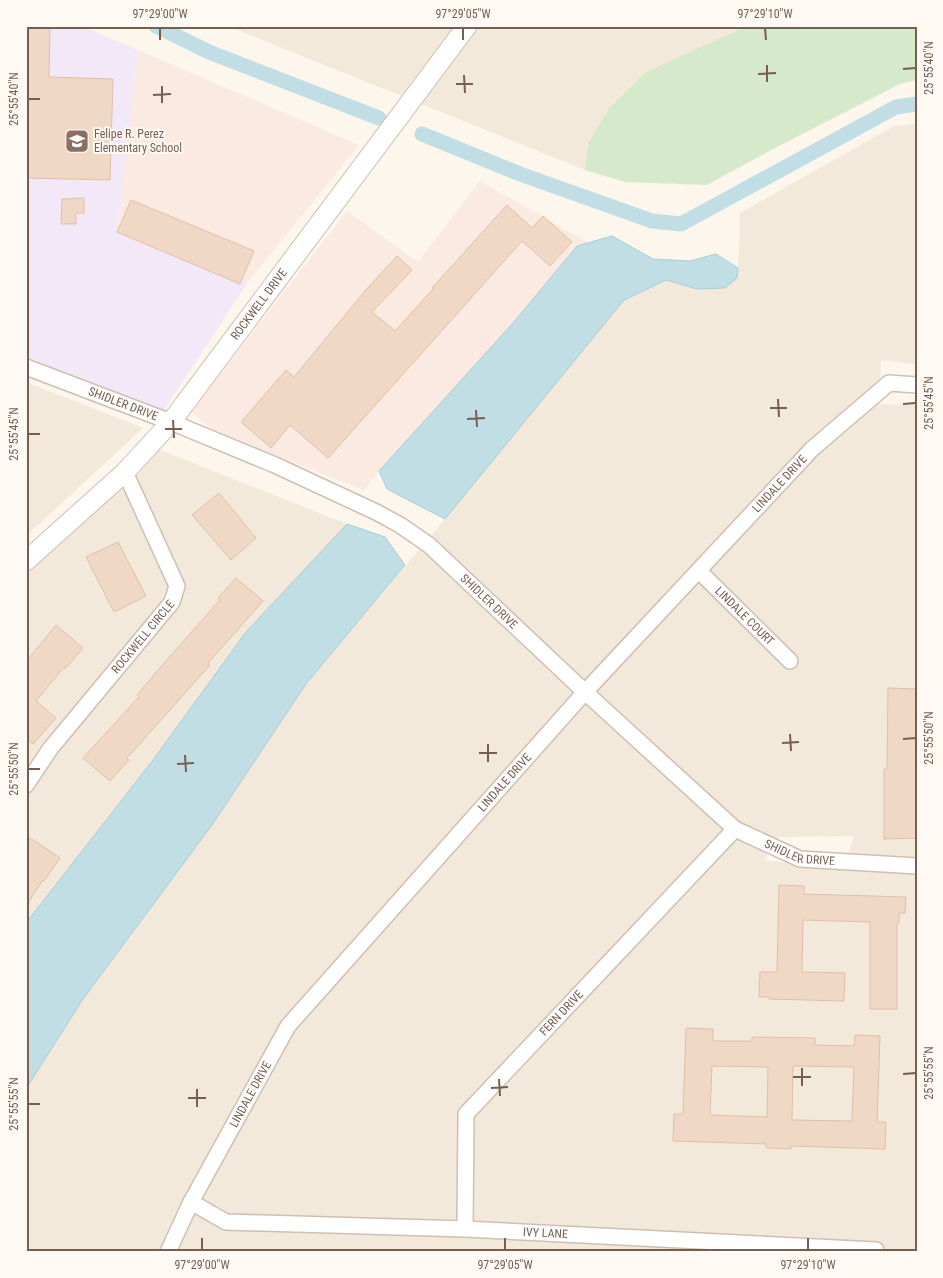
<svg xmlns="http://www.w3.org/2000/svg" width="943" height="1278" font-family="'Roboto Condensed',sans-serif">
	<style>
		.residential { fill: #f3e9db; fill-rule: evenodd }
		.commercial { fill: #fbeae1 }
		.education { fill: #f3e8f8 }
		.green { fill: #d6e9cb }
		.water { fill: #c1dee5; stroke: #a8cdd6 }
		.lines { fill: none; stroke-linecap: round; stroke-linejoin: round }
		.canal { stroke: #c1dee5; stroke-width: 15 }
		.building { fill: #efd8c5; stroke: #e1bfa7; fill-rule: evenodd }
		.minor-casing { stroke: #cebfb2; stroke-width: 18 }
		.tertiary-casing { stroke: #cebfb2; stroke-width: 21 }
		.minor { stroke: #fff; stroke-width: 15 }
		.tertiary { stroke: #fff; stroke-width: 19 }
		.ticks { fill: none; stroke: #765f50; stroke-width: 2 }
		.labels { text-anchor: middle; stroke-width: 4; stroke-linejoin: round; paint-order: stroke }
		.education-label { font-size: 12px; fill: #785e54; stroke: #fefaf3; text-anchor: start }
		.street-label { font-size: 12px; fill: #765f50; stroke: #fefaf3 }
		.neatline { fill: none; stroke: #765f50; stroke-width: 2 }
		.ticks-label { font-size: 12px; text-anchor: middle; fill: #765f50 }
	</style>
	<rect width="100%" height="100%" fill="#fcf6ec"/>
	<path class="residential" d="M 228,26 L 747,26 L 646,72 L 610,107 L 588,143 L 585,170 Z
		M 917,124 L 917,364 L 881,360 L 879,404 L 917,405 L 917,1252 L 26,1252 L 26,1089 L 83,999 L 212,825 L 306,684 L 445,519 L 624,300 L 666,280 L 697,289 L 737,278 L 738,268 L 740,213 L 894,126 ZM 854,836 L 844,869 L 764,860 L 779,837 Z
		M 26,382 L 143,428 L 26,536 Z
		M 158,449 L 347,524 L 246,632 L 153,760 L 26,923 L 26,573 Z"/>
	<path class="commercial" d="M 138,50 L 359,145 L 248,282 L 117,233 Z
		M 480,181 L 589,243 L 379,471 L 364,490 L 212,431 L 191,411 L 347,211 L 418,262 Z"/>
	<path class="education" d="M 26,26 L 82,26 L 138,50 L 117,233 L 248,282 L 164,410 L 26,357 Z"/>
	<path class="green" d="M 747,26 L 917,26 L 917,80 L 900,84 L 777,147 L 707,185 L 625,182 L 585,170 L 588,143 L 610,107 L 646,72 Z"/>
	<path class="water" d="M 612,236 L 653,259 L 690,261 L 716,254 L 738,268 L 737,278 L 725,288 L 697,289 L 666,280 L 624,300 L 445,519 L 387,489 L 379,471 L 513,323 L 577,246 Z
		M 347,524 L 385,537 L 405,565 L 306,684 L 212,825 L 83,999 L 26,1089 L 26,923 L 153,760 L 246,632 Z"/>
	<g class="lines">
		<path class="canal" d="M 156,26 L 209,52 L 379,118
			M 422,134 L 520,174 L 652,221 L 681,224 L 896,107 L 917,104"/>
	</g>
	<path class="building" d="M 26,26 L 50,26 L 49,77 L 113,79 L 110,180 L 26,178 Z
		M 84,198 L 84,213 L 76,213 L 76,224 L 61,224 L 62,199 Z
		M 131,200 L 254,251 L 240,284 L 117,232 Z
		M 507,205 L 532,228 L 543,216 L 572,242 L 550,266 L 522,241 L 328,458 L 290,425 L 271,448 L 241,422 L 286,370 L 294,377 L 365,291 L 397,256 L 412,270 L 372,312 L 395,331 L 433,289 L 432,288 Z
		M 219,493 L 256,538 L 231,560 L 192,515 Z
		M 118,542 L 146,596 L 114,612 L 86,557 Z
		M 236,578 L 263,601 L 208,663 L 210,665 L 127,758 L 129,760 L 110,781 L 83,758 L 139,697 L 137,695 L 165,662 L 220,600 L 218,598 Z
		M 56,625 L 83,648 L 65,669 L 64,667 L 36,701 L 56,718 L 33,744 L 26,738 L 26,662 Z
		M 888,688 L 917,689 L 917,838 L 884,839 L 884,769 L 887,769 Z
		M 30,838 L 60,858 L 44,881 L 43,880 L 26,906 L 26,844 Z
		M 779,885 L 804,886 L 804,894 L 906,897 L 905,913 L 899,913 L 899,923 L 897,923 L 897,1009 L 870,1009 L 870,922 L 803,920 L 802,972 L 845,973 L 844,1001 L 769,999 L 769,997 L 759,997 L 760,972 L 777,972 Z
		M 686,1028 L 713,1029 L 713,1041 L 752,1041 L 752,1037 L 815,1038 L 815,1045 L 854,1046 L 855,1035 L 880,1036 L 877,1122 L 886,1122 L 885,1149 L 791,1146 L 791,1149 L 766,1148 L 766,1144 L 673,1141 L 674,1114 L 683,1114 ZM 712,1066 L 768,1067 L 767,1117 L 710,1115 ZM 793,1066 L 854,1067 L 852,1121 L 792,1120 Z"/>
	<g class="lines">
		<g class="minor-casing">
			<g id="minor">
				<path id="s1" d="M 26,367 L 171,422 L 275,465 L 376,512 L 400,525 L 429,545 L 585,692 L 735,829 L 800,859 L 917,866"/>
				<path id="s2" d="M 699,571 L 790,661"/>
				<path id="s3" d="M 26,785 L 50,749 L 172,602 L 177,586 L 125,472"/>
				<path id="s4" d="M 191,1202 L 226,1222 L 465,1229 L 876,1250"/>
				<path id="s5" d="M 465,1229 L 466,1114 L 735,829"/>
				<path id="s6" d="M 168,1252 L 191,1202 L 288,1026 L 585,692 L 812,449 L 889,383 L 917,385"/>
			</g>
		</g>
		<g class="tertiary-casing">
			<g id="tertiary">
				<path id="s7" d="M 26,561 L 125,472 L 171,422 L 467,26"/>
			</g>
		</g>
		<use href="#minor" class="minor"/>
		<use href="#tertiary" class="tertiary"/>
	</g>
	<path class="ticks" d="M 160,28 L 160,40M 463,28 L 463,40M 765,28 L 766,40M 767,65 L 767,82M 903,69 L 916,68M 758,74 L 776,73M 464,75 L 465,93M 456,84 L 473,84M 162,86 L 162,103M 153,95 L 171,94M 28,99 L 40,99M 778,399 L 779,417M 903,404 L 916,403M 770,408 L 787,408M 476,410 L 477,427M 467,419 L 485,418M 173,420 L 174,438M 165,429 L 182,429M 28,434 L 40,434M 790,734 L 791,751M 903,739 L 916,738M 782,743 L 799,742M 488,744 L 488,762M 479,753 L 497,753M 185,755 L 186,772M 177,764 L 194,763M 28,769 L 40,769M 802,1068 L 802,1086M 903,1074 L 916,1073M 793,1077 L 811,1077M 499,1079 L 500,1096M 491,1088 L 508,1087M 197,1089 L 197,1107M 188,1098 L 206,1098M 28,1104 L 40,1104M 202,1238 L 202,1250M 505,1238 L 505,1250M 808,1238 L 808,1250"/>
	<defs>
		<g id="school-square" transform="scale(1.25)"><rect x="-9" y="-9" width="18" height="18" rx="4" fill="#8d6e63" stroke="#fefaf3"/><path d="M0-5L7-2L0 1L-7-2ZM-4 1L0 2.5L4 1V4Q0 6-4 4Z" fill="#fff"/></g>
	</defs>
	<g fill-rule="evenodd">
		<use href="#school-square" x="77" y="141"/>
	</g>
	<g class="labels">
		<g class="education-label">
			<text x="94" y="138">Felipe R. Perez<tspan x="94" dy="14">Elementary School</tspan></text>
		</g>
		<g class="street-label">
			<text dy="4" stroke="none"><textPath href="#s7" startOffset="348">ROCKWELL DRIVE</textPath></text>
			<text dy="4" stroke="none"><textPath href="#s1" startOffset="104">SHIDLER DRIVE</textPath></text>
			<text dy="4" stroke="none"><textPath href="#s6" startOffset="988">LINDALE DRIVE</textPath></text>
			<text dy="4" stroke="none"><textPath href="#s1" startOffset="524">SHIDLER DRIVE</textPath></text>
			<text dy="4" stroke="none"><textPath href="#s2" startOffset="64">LINDALE COURT</textPath></text>
			<text dy="4" stroke="none"><textPath href="#s3" startOffset="189">ROCKWELL CIRCLE</textPath></text>
			<text dy="4" stroke="none"><textPath href="#s6" startOffset="582">LINDALE DRIVE</textPath></text>
			<text dy="4" stroke="none"><textPath href="#s1" startOffset="929">SHIDLER DRIVE</textPath></text>
			<text dy="4" stroke="none"><textPath href="#s5" startOffset="254">FERN DRIVE</textPath></text>
			<text dy="4" stroke="none"><textPath href="#s6" startOffset="178">LINDALE DRIVE</textPath></text>
			<text dy="4" stroke="none"><textPath href="#s4" startOffset="360">IVY LANE</textPath></text>
		</g>
	</g>
	<rect width="943" height="1278" fill="none" stroke="#fefaf3" stroke-width="55"/>
	<rect x="28" y="28" width="888" height="1222" class="neatline"/>
	<g class="ticks-label">
		<text x="160" y="18">97°29'00"W</text>
		<text x="463" y="18">97°29'05"W</text>
		<text x="765" y="18">97°29'10"W</text>
		<text transform="translate(929 68) rotate(-90)" y="4">25°55'40"N</text>
		<text transform="translate(14 99) rotate(-90)" y="4">25°55'40"N</text>
		<text transform="translate(929 403) rotate(-90)" y="4">25°55'45"N</text>
		<text transform="translate(14 434) rotate(-90)" y="4">25°55'45"N</text>
		<text transform="translate(929 738) rotate(-90)" y="4">25°55'50"N</text>
		<text transform="translate(14 769) rotate(-90)" y="4">25°55'50"N</text>
		<text transform="translate(929 1073) rotate(-90)" y="4">25°55'55"N</text>
		<text transform="translate(14 1104) rotate(-90)" y="4">25°55'55"N</text>
		<text x="202" y="1269">97°29'00"W</text>
		<text x="505" y="1269">97°29'05"W</text>
		<text x="808" y="1269">97°29'10"W</text>
	</g>
</svg>
